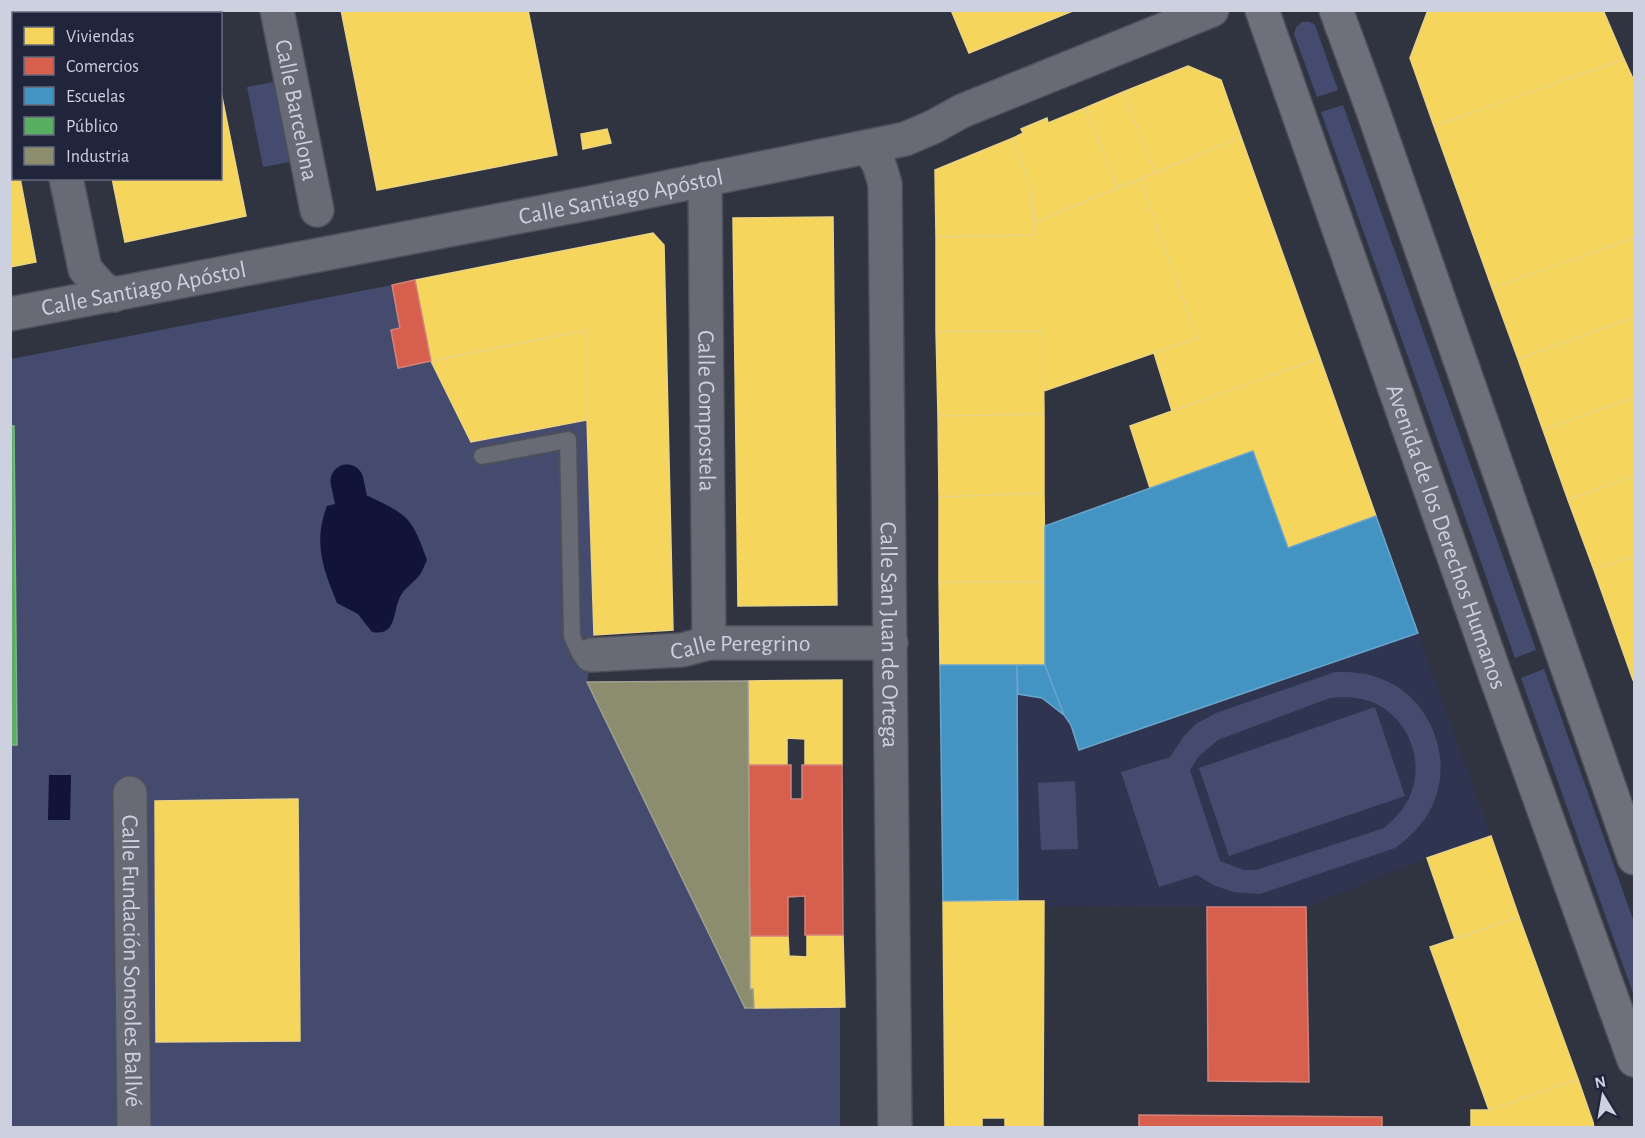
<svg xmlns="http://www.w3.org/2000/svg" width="1645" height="1138" font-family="'Alegreya Sans',sans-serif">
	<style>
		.built { fill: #2f3550 }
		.green { fill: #454b6e; fill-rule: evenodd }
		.water { fill: #111338 }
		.homes { fill: #f6d55c; stroke: #ead483; stroke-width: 1.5 }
		.shops { fill: #d6604d; stroke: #d38279; stroke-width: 1.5 }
		.schools { fill: #4393c3; stroke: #6ca5cb; stroke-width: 1.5 }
		.public { fill: #5aae61; stroke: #7cb887; stroke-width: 1.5 }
		.industry { fill: #8c8c6e; stroke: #a0a090; stroke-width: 1.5 }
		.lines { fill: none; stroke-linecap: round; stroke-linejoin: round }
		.canal { stroke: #111338; stroke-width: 33 }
		.lane-casing { stroke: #4d4f5a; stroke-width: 20 }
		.street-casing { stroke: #4d4f5a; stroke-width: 36 }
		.secondary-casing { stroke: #4d4f5a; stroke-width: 36 }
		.lane { stroke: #686a75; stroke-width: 16 }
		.street { stroke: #686a75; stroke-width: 33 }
		.secondary { stroke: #6e707c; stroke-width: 33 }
		.labels { text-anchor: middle; stroke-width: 6; stroke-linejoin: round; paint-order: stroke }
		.street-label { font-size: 24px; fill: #cdd0df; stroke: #21253b }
	</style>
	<rect width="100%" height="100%" fill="#303340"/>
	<path class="built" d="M 1253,451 L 1376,516 L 1491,836 L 1416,862 L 1306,907 L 1044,906 L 1044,901 L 943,901 L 940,665 L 1045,664 L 1045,526 Z"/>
	<path class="green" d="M 1302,22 L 1310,22 L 1315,25 L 1338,90 L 1317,97 L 1294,34 L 1296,27 Z
		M 279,81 L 295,161 L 263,167 L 247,87 Z
		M 1343,105 L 1536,650 L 1515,658 L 1321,112 Z
		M 392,285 L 400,328 L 391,330 L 398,367 L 431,361 L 471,442 L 587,420 L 594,635 L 587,683 L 745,1008 L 840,1007 L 840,1127 L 11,1127 L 10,745 L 17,744 L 14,426 L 11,426 L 11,359 ZM 298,799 L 300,1041 L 157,1042 Z
		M 1544,669 L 1634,922 L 1634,996 L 1521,678 Z
		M 1335,672 C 1349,672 1362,672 1376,677 C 1426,692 1453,751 1435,799 C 1428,819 1412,836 1395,848 L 1260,894 L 1233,892 L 1213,885 L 1197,875 L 1159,887 L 1121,772 L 1170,757 L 1184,736 L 1196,724 L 1216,713 ZM 1342,697 C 1351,697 1360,698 1369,701 C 1409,715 1427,763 1408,800 C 1402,812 1393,820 1384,828 L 1256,870 L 1244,870 L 1220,861 L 1190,770 L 1198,757 L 1218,740 L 1330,698 Z
		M 1375,707 L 1405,796 L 1229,856 L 1199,768 Z
		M 1075,781 L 1078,849 L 1041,850 L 1038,783 Z"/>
	<path class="water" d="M 368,496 C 408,515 412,517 427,560 C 424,566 422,573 418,577 C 413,583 405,588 401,595 C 392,610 398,637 372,632 L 358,614 L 337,603 C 323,568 313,543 327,506 Z
		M 49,775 L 71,775 L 70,820 L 48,820 Z"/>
	<path class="homes" d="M 78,10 L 206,10 L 206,14 L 78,14 Z
		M 341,10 L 528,10 L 557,155 L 377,190 Z
		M 951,10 L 1075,10 L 969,53 Z
		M 1428,10 L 1603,10 L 1624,59 L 1434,126 L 1410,58 Z
		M 1624,59 L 1634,81 L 1634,238 L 1492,288 L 1434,126 Z
		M 1188,66 L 1221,80 L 1241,137 L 1155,173 L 1123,92 Z
		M 220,87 L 246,216 L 125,242 L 112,178 L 220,178 Z
		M 1123,92 L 1155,173 L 1117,188 L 1085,108 Z
		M 1085,108 L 1117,188 L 1035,222 L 1029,183 L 1013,138 L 1023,133 L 1021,129 L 1047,118 L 1048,123 Z
		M 10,129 L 14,145 L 14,178 L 20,178 L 36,262 L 10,267 Z
		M 607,129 L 611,143 L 583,149 L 581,134 Z
		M 1241,137 L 1320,358 L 1172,411 L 1154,353 L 1197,338 L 1140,179 Z
		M 1013,138 L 1029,183 L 1035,235 L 936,237 L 935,170 Z
		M 1140,179 L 1197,338 L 1044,391 L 1043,331 L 936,331 L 936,237 L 1035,235 L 1035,222 Z
		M 833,217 L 837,605 L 738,606 L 733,218 Z
		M 653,233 L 664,245 L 673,630 L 594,635 L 587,420 L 587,330 L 431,361 L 415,280 Z
		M 1634,238 L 1634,317 L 1518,359 L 1492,288 Z
		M 1634,317 L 1634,397 L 1543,430 L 1518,359 Z
		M 587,330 L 587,420 L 471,442 L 431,361 Z
		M 936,331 L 1043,331 L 1044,414 L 938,416 Z
		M 1320,358 L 1376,516 L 1288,548 L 1253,451 L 1150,488 L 1130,426 Z
		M 1634,397 L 1634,476 L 1568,500 L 1543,430 Z
		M 1044,414 L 1044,493 L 939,497 L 938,416 Z
		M 1634,476 L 1634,556 L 1594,570 L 1568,500 Z
		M 1044,493 L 1045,582 L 939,582 L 939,497 Z
		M 1634,556 L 1634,680 L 1633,680 L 1594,570 Z
		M 939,582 L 1045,582 L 1045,665 L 940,665 Z
		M 842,680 L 842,765 L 805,765 L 805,739 L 787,738 L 787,765 L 749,765 L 748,681 Z
		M 298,799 L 300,1041 L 156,1042 L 155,801 Z
		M 1491,836 L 1519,917 L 1455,939 L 1427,858 Z
		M 943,901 L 1044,901 L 1043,1128 L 1005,1128 L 1005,1118 L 982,1118 L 982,1128 L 945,1128 Z
		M 1519,917 L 1578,1079 L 1489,1110 L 1430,947 Z
		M 807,935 L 843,935 L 845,1007 L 754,1008 L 753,989 L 750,989 L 750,936 L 788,936 L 789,956 L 807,957 Z
		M 1578,1079 L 1595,1128 L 1471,1128 L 1471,1110 L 1489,1110 Z"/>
	<path class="shops" d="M 415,280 L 431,361 L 398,368 L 391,330 L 400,328 L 392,285 Z
		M 749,765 L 791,765 L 791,799 L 802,799 L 802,765 L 842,765 L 843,935 L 805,935 L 805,896 L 788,897 L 788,936 L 750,936 Z
		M 1207,907 L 1306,907 L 1309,1082 L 1208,1081 Z
		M 1139,1115 L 1382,1117 L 1382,1128 L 1139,1128 Z"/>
	<path class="schools" d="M 1253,451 L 1288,548 L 1376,516 L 1418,633 L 1079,750 L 1071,725 L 1064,715 L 1045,665 L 1045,526 Z
		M 940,665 L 1017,665 L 1018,900 L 943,901 Z
		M 1017,665 L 1045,665 L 1064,715 L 1042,698 L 1018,694 Z"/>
	<path class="public" d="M 10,426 L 14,426 L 17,745 L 10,745 Z"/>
	<path class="industry" d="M 748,681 L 750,989 L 753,989 L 754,1008 L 745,1008 L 587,682 Z"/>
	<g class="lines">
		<path class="canal" d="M 347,481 L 351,500"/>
		<g class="lane-casing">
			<path id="lane" d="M 482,456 L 568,440 L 572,636 L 580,654 L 591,655"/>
		</g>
		<g class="street-casing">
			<g id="street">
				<path d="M 34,10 L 35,14"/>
				<path id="s1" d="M 277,10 L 317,210"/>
				<path id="s2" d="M 868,147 L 879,164 L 885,184 L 895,1128"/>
				<path d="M 66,178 L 85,269 L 102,288 L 114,295"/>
				<path id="s3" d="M 705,179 L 709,643"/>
				<path id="s4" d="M 10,314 L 590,203 L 905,139 L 933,127 L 962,111 L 1212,10"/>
				<path id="s5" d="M 591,655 L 682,650 L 709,643 L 891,643"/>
				<path id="s6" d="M 130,793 L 134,1128"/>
			</g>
		</g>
		<g class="secondary-casing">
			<g id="secondary">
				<path id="s7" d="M 1262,10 L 1496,677 L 1634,1060"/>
				<path d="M 1336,10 L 1372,108 L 1634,858"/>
			</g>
		</g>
		<use href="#lane" class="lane"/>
		<use href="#street" class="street"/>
		<use href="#secondary" class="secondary"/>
	</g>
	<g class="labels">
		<g class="street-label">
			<text dy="8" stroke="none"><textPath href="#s1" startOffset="102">Calle Barcelona</textPath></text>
			<text dy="8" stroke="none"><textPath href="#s4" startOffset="622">Calle Santiago Apóstol</textPath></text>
			<text dy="8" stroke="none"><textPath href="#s4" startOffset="136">Calle Santiago Apóstol</textPath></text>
			<text dy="8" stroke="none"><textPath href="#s3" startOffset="232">Calle Compostela</textPath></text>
			<text dy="8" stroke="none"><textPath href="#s7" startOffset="558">Avenida de los Derechos Humanos</textPath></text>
			<text dy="8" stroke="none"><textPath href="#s2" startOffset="492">Calle San Juan de Ortega</textPath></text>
			<text dy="8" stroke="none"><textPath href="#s5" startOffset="150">Calle Peregrino</textPath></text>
			<text dy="8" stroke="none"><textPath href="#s6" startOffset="168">Calle Fundación Sonsoles Ballvé</textPath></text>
		</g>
	</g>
	<rect width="1645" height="1138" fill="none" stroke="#cdd0df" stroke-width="24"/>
	<rect x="12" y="12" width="210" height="168" fill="#21253b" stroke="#66697d" stroke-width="1.5"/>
	<rect x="24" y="27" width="30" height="18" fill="#f6d55c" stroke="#66697d" stroke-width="1.5"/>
	<text x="66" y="42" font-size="18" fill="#cdd0df">Viviendas</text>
	<rect x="24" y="57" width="30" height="18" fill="#d6604d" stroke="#66697d" stroke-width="1.5"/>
	<text x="66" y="72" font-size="18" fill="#cdd0df">Comercios</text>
	<rect x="24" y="87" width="30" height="18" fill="#4393c3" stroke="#66697d" stroke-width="1.5"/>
	<text x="66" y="102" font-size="18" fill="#cdd0df">Escuelas</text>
	<rect x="24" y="117" width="30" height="18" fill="#5aae61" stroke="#66697d" stroke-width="1.5"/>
	<text x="66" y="132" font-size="18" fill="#cdd0df">Público</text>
	<rect x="24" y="147" width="30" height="18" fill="#8c8c6e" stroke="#66697d" stroke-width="1.5"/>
	<text x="66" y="162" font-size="18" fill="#cdd0df">Industria</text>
	<g transform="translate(1603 1096) rotate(349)" stroke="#21253b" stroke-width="4.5" paint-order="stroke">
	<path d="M0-4.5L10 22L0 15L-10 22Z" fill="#cdd0df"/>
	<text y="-9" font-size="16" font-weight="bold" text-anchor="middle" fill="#cdd0df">N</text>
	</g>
</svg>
